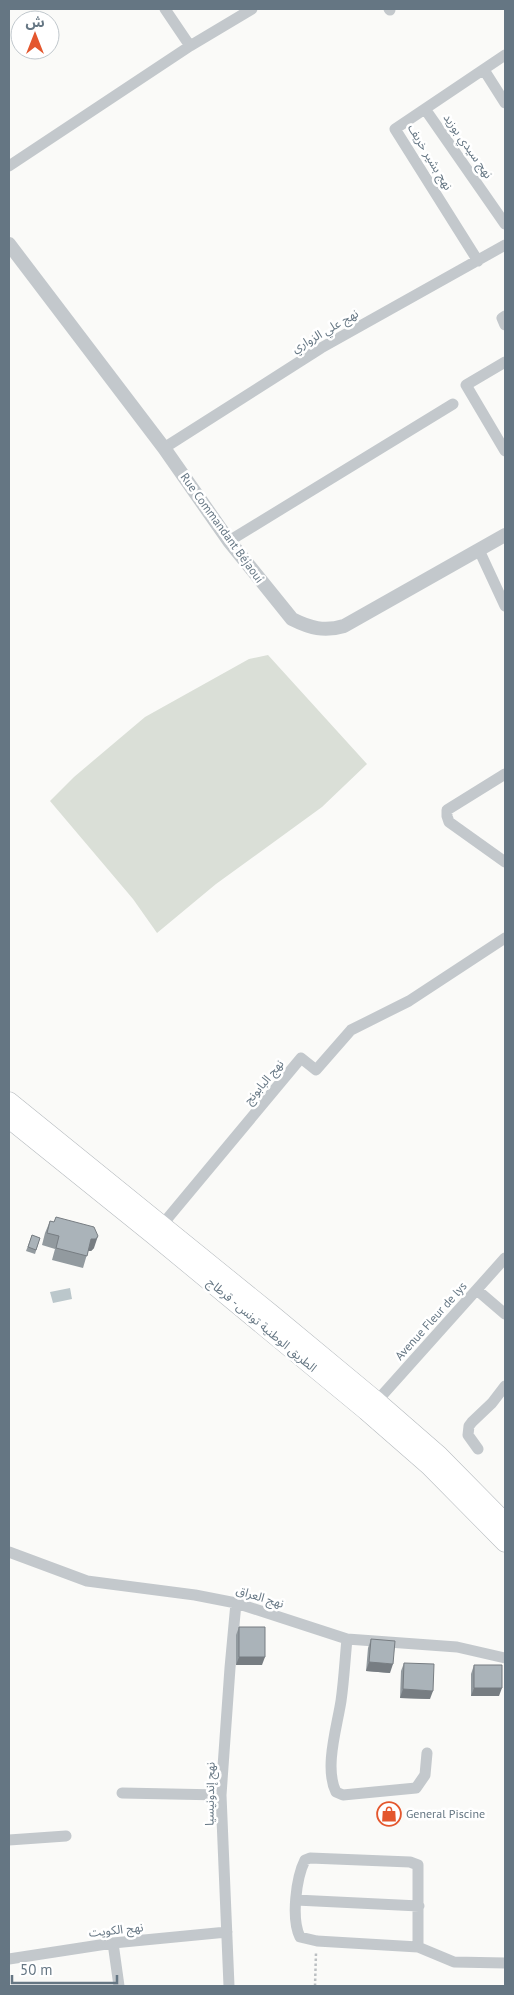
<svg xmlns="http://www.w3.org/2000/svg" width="514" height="1995" font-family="'PT Sans','Noto Sans Arabic',sans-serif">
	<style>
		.green { fill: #dadfd7 }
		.water { fill: #bbc7cb }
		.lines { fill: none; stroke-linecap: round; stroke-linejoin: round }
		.primary-casing { stroke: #b5babe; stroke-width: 19 }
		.path { stroke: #bbbfc2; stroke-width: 2.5; stroke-dasharray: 2.5 2.5; stroke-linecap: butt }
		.minor { stroke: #c3c8cc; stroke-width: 11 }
		.tertiary { stroke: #c3c8cc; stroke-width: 14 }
		.primary { stroke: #fff; stroke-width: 18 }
		.wall { fill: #929a9f }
		.shaded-wall { fill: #777d82 }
		.building { fill: #aab3b9; stroke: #777d82 }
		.labels { text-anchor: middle; stroke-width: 5; stroke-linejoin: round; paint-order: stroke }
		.street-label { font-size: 12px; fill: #657683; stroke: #fff }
		.poi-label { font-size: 12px; fill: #657683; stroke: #fff; text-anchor: start }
	</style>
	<rect width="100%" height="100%" fill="#fafaf8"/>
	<path class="green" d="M 268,655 L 367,764 L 322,807 L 216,884 L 157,933 L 133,899 L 50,801 L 74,777 L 145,717 L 249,659 Z"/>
	<path class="water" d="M 70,1288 L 72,1299 L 53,1303 L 50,1292 Z"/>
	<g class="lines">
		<g class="primary-casing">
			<path id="primary" d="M 9,1101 L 272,1314 L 377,1401 L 439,1455 L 505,1522
				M 9,1119 L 153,1235 L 366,1411 L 429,1466 L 505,1543"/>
		</g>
		<path class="path" d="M 315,1986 L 316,1953"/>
		<path class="minor" d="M 165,9 L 190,46
			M 389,9 L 390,10
			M 484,70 L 505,103
			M 425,109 L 505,224
			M 9,166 L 190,46 L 252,9
			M 478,261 L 395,129 L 505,55
			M 505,316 L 502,318 L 505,325
			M 505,362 L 466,385 L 505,451
			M 164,448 L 321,348 L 505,245
			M 229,541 L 453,404
			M 479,550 L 505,606
			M 505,774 L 447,810 L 447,816 L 449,822 L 505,862
			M 162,1225 L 301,1058 L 316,1070 L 351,1030 L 409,1001 L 505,938
			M 477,1290 L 505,1314
			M 377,1401 L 505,1258
			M 478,1449 L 468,1435 L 469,1426 L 472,1422 L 492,1403 L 505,1386
			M 9,1552 L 87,1581 L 195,1595 L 236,1603 L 347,1639 L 457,1647 L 505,1658
			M 347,1639 C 345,1659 344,1680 341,1701 C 337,1727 324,1768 336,1792 L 343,1795 L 416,1788 L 425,1775 L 427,1753
			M 122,1793 L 221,1795
			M 9,1840 L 66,1836
			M 310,1858 L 410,1862 L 418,1865 L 418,1947 L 317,1941 L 300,1937 C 291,1919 296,1878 305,1860 Z
			M 296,1900 L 419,1906
			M 113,1943 L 119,1986
			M 418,1947 L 454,1962 L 505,1963
			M 9,1959 L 113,1943 L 227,1932
			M 229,1986 L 221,1795 L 230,1668 L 236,1603"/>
		<path class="tertiary" d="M 9,244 L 164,448 L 229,541 L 292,619 C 310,628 324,632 344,626 L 505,535"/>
		<use href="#primary" class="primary"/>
	</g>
	<path class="wall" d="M 56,1217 L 94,1248 L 91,1251 L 88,1251 L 83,1268 L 52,1260 L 55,1249 L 42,1245 L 45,1233 L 50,1221 L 54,1222 Z
		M 32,1235 L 40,1238 L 35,1254 L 26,1251 Z
		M 239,1627 L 262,1665 L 236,1665 L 236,1635 Z
		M 371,1639 L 390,1673 L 366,1671 L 368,1648 Z
		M 404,1663 L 430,1699 L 400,1698 L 401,1671 Z
		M 474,1665 L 499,1696 L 471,1696 L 471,1674 Z"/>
	<path class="shaded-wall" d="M 98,1236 L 94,1248 L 91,1251 L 87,1251 L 91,1239 Z
		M 239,1657 L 265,1657 L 262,1665 L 236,1665 Z
		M 369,1662 L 393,1664 L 390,1673 L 366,1671 Z
		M 474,1688 L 502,1688 L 499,1696 L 471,1696 Z
		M 403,1689 L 433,1691 L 430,1699 L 400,1698 Z"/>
	<path class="building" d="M 56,1217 L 94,1227 L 98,1236 L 96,1239 L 91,1239 L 87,1256 L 56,1248 L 59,1236 L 47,1233 L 50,1221 L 54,1222 Z
		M 32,1235 L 40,1238 L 36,1250 L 28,1247 Z
		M 239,1627 L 265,1627 L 265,1657 L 239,1657 Z
		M 371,1639 L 395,1641 L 393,1664 L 369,1662 Z
		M 404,1663 L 434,1664 L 433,1691 L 403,1689 Z
		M 474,1665 L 502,1665 L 502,1688 L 474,1688 Z"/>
	<defs>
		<g id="shop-ring" transform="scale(1.25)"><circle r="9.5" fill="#fff" stroke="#e4572e" stroke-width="1.5"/><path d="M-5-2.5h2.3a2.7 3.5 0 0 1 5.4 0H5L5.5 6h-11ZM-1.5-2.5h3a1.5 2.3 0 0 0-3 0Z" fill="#e4572e"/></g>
	</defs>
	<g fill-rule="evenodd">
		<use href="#shop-ring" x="389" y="1814"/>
	</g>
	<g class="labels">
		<g class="street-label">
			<text transform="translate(468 146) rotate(55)" y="4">نهج سيدي بوزيد</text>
			<text transform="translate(430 157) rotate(59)" y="4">نهج بشير خريف</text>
			<text transform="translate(325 331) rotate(-30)" y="4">نهج علي الزواري</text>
			<text transform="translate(222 528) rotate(54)" y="4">Rue Commandant Béjaoui</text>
			<text transform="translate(264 1082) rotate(-50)" y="4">نهج البابونج</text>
			<text transform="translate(431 1321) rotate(-48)" y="4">Avenue Fleur de lys</text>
			<text transform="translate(262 1325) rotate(40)" y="4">الطريق الوطنية تونس - قرطاج</text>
			<text transform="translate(260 1597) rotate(17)" y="4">نهج العراق</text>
			<text transform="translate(210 1794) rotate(-89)" y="4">نهج إندونيسيا</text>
			<text transform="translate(116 1930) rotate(-6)" y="4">نهج الكويت</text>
		</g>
		<g class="poi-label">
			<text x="406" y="1818">General Piscine</text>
		</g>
	</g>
	<rect width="514" height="1995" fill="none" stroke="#657683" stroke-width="20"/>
	<g transform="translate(35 35)"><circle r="24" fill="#ffffff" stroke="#c1c8cd"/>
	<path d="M0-4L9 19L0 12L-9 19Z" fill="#e4572e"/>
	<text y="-8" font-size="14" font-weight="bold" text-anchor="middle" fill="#657683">ش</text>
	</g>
	<path d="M12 1975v8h105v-8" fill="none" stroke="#657683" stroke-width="2.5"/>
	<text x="20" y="1975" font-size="15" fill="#657683" stroke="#ffffff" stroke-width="4" paint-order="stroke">50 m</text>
</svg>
